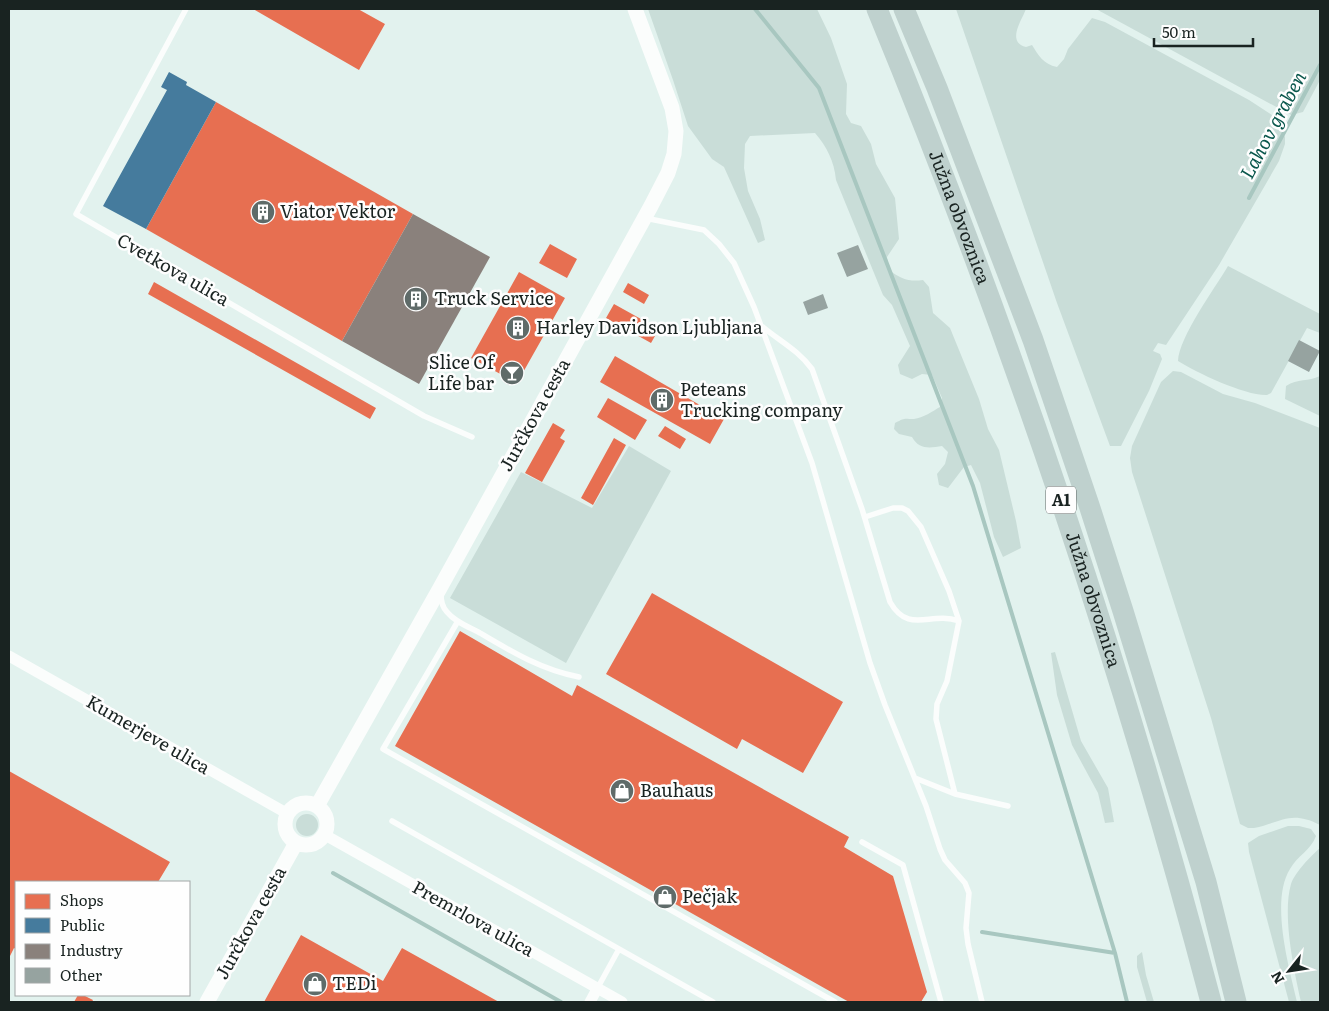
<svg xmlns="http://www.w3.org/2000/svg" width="1329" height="1011" font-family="Literata,serif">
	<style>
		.green { fill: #c9ddd8 }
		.shops { fill: #e76f51 }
		.public { fill: #457b9d }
		.industry { fill: #8a817c }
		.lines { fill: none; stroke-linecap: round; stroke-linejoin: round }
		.stream { stroke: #a8c7c0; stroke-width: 4 }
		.building { fill: #96a3a0 }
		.service { stroke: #fbfdfc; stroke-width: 5.5 }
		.minor { stroke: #fbfdfc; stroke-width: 11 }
		.tertiary { stroke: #fbfdfc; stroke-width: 15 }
		.motorway { stroke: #bfd1ce; stroke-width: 21 }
		.labels { text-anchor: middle; stroke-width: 5; stroke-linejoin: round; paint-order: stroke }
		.shield { fill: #fefefe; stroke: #5e6563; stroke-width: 1 }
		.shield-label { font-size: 16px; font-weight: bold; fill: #192321 }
		.poi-label { font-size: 18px; fill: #192321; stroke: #fefefe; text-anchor: start }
		.street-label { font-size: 18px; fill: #192321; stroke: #fefefe }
		.water-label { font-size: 19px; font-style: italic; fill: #0a574c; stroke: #fefefe }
	</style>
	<rect width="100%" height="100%" fill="#e2f2ee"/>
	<path class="green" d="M 648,9 L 817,9 L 831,38 L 847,84 L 846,114 L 851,123 L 861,126 L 871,144 L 876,164 L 895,198 L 899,239 L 887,257 L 889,270 C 901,279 909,282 923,280 L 929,287 L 933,313 L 950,328 L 979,399 L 988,429 L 999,450 L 1016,521 L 1021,548 L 1003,557 L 994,537 L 980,483 L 971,465 L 964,467 L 948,488 L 939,485 L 937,474 L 945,464 L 948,452 L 942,446 C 930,448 919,450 912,437 L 899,434 L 894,429 L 895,423 C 906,417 904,419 914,419 C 923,418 933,411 940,407 L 942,398 L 932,375 L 922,374 L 912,379 L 900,374 L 898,365 L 910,346 L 892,305 L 883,295 L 836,180 C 834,161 827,147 815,133 L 750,136 L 745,144 L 744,168 L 748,191 L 760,219 L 765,240 L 758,243 L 724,167 L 712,159 L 688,126 L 673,80 Z
		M 956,9 L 1026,9 C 1022,20 1006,42 1026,47 L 1032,45 C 1039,56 1043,64 1057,67 L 1064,59 L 1068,49 L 1092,18 L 1105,22 L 1249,100 L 1275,117 L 1285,137 L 1285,144 L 1279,161 L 1219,265 L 1166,345 L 1158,343 L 1153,351 L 1160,354 L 1162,359 L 1149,391 L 1121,446 L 1110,446 L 1057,303 Z
		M 1096,9 L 1320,9 L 1320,80 L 1303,112 L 1291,115 Z
		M 1228,266 L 1320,314 L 1320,333 L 1307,328 L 1271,393 L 1267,395 C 1246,396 1197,373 1178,361 C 1179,337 1215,288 1228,266 Z
		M 1173,371 L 1181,372 L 1223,394 L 1255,403 L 1320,428 L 1320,825 C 1291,810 1282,822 1254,828 L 1248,828 L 1240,824 L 1211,718 L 1132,472 L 1130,458 L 1132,446 L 1161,382 Z
		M 1320,376 L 1320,416 L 1285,399 L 1286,386 C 1298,378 1308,382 1320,376 Z
		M 629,446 L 671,471 L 566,663 L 450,598 L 521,472 L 592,508 Z
		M 1055,652 L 1081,741 L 1108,788 L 1114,822 L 1105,823 L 1098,793 L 1072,745 L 1057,695 L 1051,653 Z
		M296 825a11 11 0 1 1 22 0a11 11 0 1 1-22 0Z
		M 1288,826 L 1299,826 L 1311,829 L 1316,836 C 1311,850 1297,856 1290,869 C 1270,901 1289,967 1297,1002 L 1289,1002 L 1249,852 L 1248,843 L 1259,836 Z
		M 1320,848 L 1320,1002 L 1301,1002 C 1294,970 1282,915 1291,884 C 1295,872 1311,856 1320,848 Z
		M 1142,952 L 1146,975 L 1154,1002 L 1147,1002 L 1137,967 L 1137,956 Z"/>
	<path class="shops" d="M 253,9 L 358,9 L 385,24 L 359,70 Z
		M 216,102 L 413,214 L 342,341 L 146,229 Z
		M 550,244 L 577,259 L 567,278 L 539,263 Z
		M 519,272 L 565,298 L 517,383 L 471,358 Z
		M 154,282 L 376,408 L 370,419 L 148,294 Z
		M 628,283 L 649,295 L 644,304 L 623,292 Z
		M 614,304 L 659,329 L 651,343 L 606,318 Z
		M 615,356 L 724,419 L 710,444 L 600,382 Z
		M 608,398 L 647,420 L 635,440 L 597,417 Z
		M 553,423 L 565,430 L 560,438 L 565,441 L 542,482 L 525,473 Z
		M 665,426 L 686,439 L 680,449 L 658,436 Z
		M 614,438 L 626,445 L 593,505 L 581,498 Z
		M 652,593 L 843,702 L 803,773 L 742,739 L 737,749 L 606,674 Z
		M 460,631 L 572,696 L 577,685 L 849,837 L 844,847 L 893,876 L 927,992 L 921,1002 L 849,1002 L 395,746 Z
		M 9,771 L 170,862 L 158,882 L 16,882 L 16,949 L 14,948 L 9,958 Z
		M 301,935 L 383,981 L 402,948 L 499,1002 L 264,1002 Z
		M 78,995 L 83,995 L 93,1000 L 92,1002 L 74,1002 Z"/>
	<path class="public" d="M 169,72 L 187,82 L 186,85 L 216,102 L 146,229 L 103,206 L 167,90 L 161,87 Z"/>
	<path class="industry" d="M 413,214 L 490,257 L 419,384 L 342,341 Z"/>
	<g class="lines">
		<path class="stream" d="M 755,9 L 819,88 L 973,486 L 1115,953 L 1127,1002
			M 1249,198 L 1320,65
			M 333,873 L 561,1002
			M 982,932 L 1115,953"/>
	</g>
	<path class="building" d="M 858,245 L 868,269 L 847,277 L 837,253 Z
		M 823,294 L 828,308 L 808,315 L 803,302 Z
		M 1299,340 L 1320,351 L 1309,372 L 1288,361 Z"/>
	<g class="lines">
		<path class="service" d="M 186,9 L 76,214 L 424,416 L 472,437
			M 645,218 L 704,230 L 719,244 L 734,263 L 754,307 L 812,463 L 870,663 L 885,705 L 926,806 L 940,849 L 945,860 L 965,883 L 969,893 L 966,928 L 968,944 L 982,1002
			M 763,327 C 781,342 798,350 812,369 L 862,509 L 890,602 C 909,635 930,611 959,621
			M 865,517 L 893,508 L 902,508 L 908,511 L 921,527 L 949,591 L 959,621 L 947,681 L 937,704 L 936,719 L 955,794
			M 441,594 C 441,601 442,607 447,612 C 455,622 469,627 480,633 C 512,652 542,670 579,677
			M 458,621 L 383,749 L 835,1002
			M 915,778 L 955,794 L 1008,806
			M 392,821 L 713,1002
			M 862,842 L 903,865 L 941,1002
			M 597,989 L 619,949"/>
		<path class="minor" d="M 9,656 L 288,814
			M 325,835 L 622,1002
			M 590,1002 L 597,989"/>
		<path class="tertiary" d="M285 824a21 21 0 1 1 42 0a21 21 0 1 1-42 0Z
			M 317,806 L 440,588 L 651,206 L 668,173 L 674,154 L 676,131 L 672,108 L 635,9
			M 207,1002 L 296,843"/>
		<g class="motorway">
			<path id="s1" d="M 877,9 C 1010,332 1122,664 1211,1002"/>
			<path d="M 904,9 L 937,88 L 1033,340 L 1089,505 L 1123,611 L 1206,882 L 1236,1002"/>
		</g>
	</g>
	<defs>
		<g id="building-disc" transform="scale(1.25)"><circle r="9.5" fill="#5f6b69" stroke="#fefefe"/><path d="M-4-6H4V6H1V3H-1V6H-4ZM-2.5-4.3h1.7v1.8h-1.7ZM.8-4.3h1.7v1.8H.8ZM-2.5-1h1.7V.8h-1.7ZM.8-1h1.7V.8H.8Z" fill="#fff"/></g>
		<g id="bar-disc" transform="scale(1.25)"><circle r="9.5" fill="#5f6b69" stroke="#fefefe"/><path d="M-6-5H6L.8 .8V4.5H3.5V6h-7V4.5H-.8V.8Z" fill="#fff"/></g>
		<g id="shop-disc" transform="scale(1.25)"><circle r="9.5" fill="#5f6b69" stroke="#fefefe"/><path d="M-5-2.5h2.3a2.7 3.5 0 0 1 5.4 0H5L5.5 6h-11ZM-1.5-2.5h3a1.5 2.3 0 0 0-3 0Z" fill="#fff"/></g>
	</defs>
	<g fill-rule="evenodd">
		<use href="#building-disc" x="263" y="212"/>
		<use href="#building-disc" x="416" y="299"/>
		<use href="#building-disc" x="518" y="328"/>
		<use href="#bar-disc" x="512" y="373"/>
		<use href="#building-disc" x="662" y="400"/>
		<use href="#shop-disc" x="622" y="791"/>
		<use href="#shop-disc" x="665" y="897"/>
		<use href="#shop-disc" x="315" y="984"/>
	</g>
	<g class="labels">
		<rect class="shield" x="1046" y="486.5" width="30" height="27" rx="4"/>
		<g class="shield-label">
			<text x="1061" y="506">A1</text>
		</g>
		<g class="poi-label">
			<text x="280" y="218">Viator Vektor</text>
			<text x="434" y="305">Truck Service</text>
			<text x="536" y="334">Harley Davidson Ljubljana</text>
			<text x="494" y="369" text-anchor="end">Slice Of<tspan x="494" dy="21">Life bar</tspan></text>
			<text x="680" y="396">Peteans<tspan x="680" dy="21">Trucking company</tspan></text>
			<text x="640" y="797">Bauhaus</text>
			<text x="682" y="903">Pečjak</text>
			<text x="332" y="990">TEDi</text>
		</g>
		<g class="street-label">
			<text dy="6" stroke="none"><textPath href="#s1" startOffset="224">Južna obvoznica</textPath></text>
			<text transform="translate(173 270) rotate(30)" y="6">Cvetkova ulica</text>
			<text transform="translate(535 415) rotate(-61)" y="6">Jurčkova cesta</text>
			<text dy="6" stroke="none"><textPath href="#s1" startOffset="629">Južna obvoznica</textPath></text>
			<text transform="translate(148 735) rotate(30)" y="6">Kumerjeve ulica</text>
			<text transform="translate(473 919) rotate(29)" y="6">Premrlova ulica</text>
			<text transform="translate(251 923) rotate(-61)" y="6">Jurčkova cesta</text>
		</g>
		<g class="water-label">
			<text transform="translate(1273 125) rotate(-62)" y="7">Lahov graben</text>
		</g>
	</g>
	<rect width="1329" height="1011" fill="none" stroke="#192321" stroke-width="20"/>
	<rect x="15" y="881" width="175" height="115" fill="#fefefe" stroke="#a2a6a6"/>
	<rect x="25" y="894" width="25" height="15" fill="#e76f51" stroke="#a2a6a6"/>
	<text x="60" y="906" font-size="15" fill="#192321">Shops</text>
	<rect x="25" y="918" width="25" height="15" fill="#457b9d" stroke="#a2a6a6"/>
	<text x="60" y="931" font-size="15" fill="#192321">Public</text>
	<rect x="25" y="944" width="25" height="15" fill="#8a817c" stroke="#a2a6a6"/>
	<text x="60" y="956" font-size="15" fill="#192321">Industry</text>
	<rect x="25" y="968" width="25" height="15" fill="#96a3a0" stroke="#a2a6a6"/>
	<text x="60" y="981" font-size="15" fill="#192321">Other</text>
	<g transform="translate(1289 971) rotate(240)" stroke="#fefefe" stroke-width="4" paint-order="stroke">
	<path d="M0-4L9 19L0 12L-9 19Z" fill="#192321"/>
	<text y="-8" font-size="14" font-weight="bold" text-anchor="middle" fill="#192321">N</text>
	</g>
	<path d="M1154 38v8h99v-8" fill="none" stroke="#192321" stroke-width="2.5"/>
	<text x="1162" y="38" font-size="15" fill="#192321" stroke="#fefefe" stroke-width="4" paint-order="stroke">50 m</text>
</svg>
